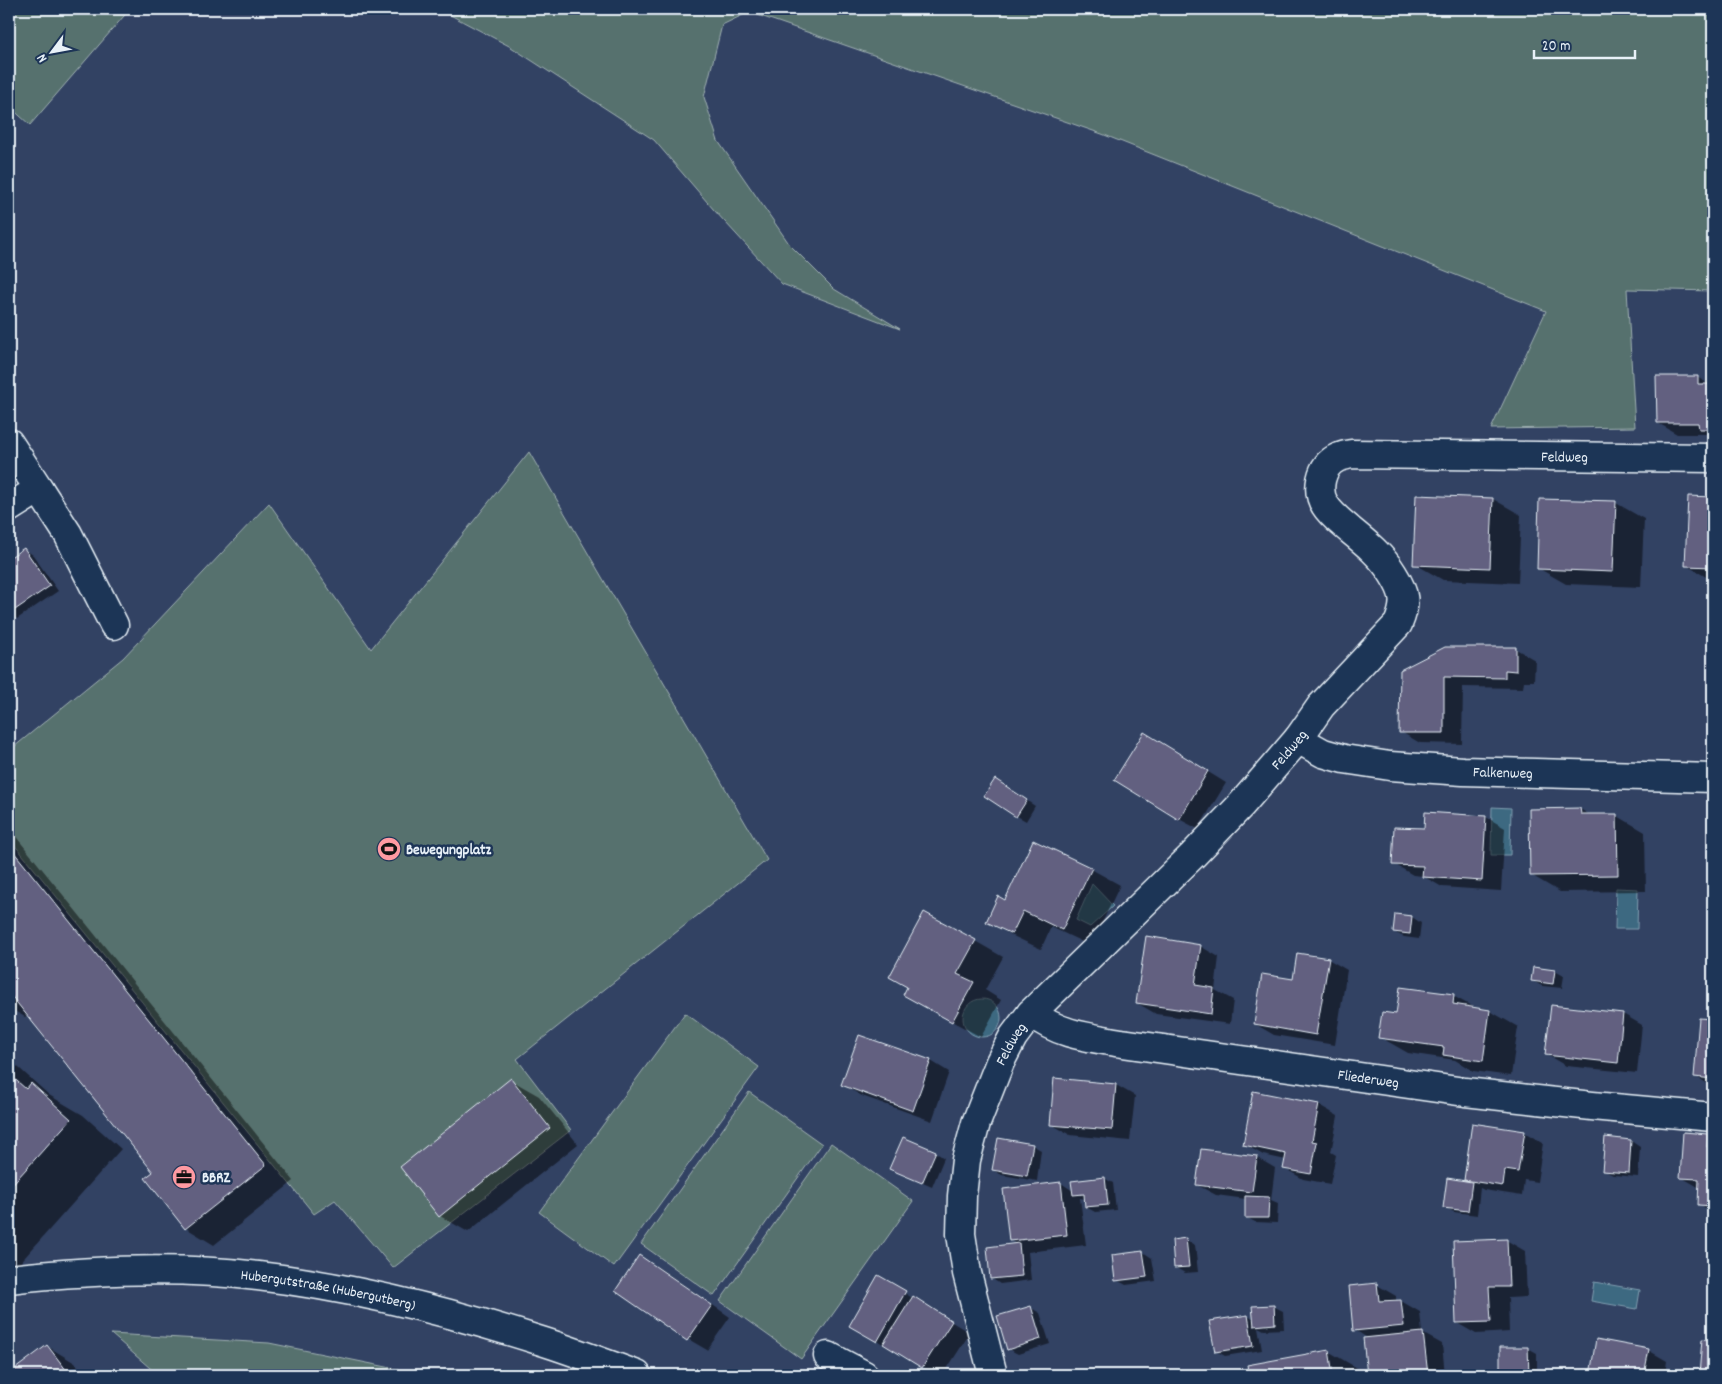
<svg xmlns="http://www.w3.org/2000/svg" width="1722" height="1384" font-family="Dekko,sans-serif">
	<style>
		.green { fill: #57716e; stroke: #a0b1b3 }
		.water { fill: #3d6981; stroke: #819fb1 }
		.shadow { fill: #0007 }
		.building { fill: #626080; stroke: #e8f1f8 }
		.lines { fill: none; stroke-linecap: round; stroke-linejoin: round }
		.minor-casing { stroke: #e8f1f8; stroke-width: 31 }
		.minor { stroke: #1d3557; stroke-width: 28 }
		.labels { text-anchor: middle; stroke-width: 5; stroke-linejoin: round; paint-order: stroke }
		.street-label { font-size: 15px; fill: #e8f1f8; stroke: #1d3557 }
		.poi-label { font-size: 15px; font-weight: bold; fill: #e8f1f8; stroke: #1d3557; text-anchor: start }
	</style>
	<rect width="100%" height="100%" fill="#324263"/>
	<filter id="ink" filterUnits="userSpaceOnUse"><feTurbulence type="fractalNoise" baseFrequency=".02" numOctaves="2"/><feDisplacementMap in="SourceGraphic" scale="10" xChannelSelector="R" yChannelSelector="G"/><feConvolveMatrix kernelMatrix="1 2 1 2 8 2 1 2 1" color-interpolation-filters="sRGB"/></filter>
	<g filter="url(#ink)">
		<path class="green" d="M 9,9 L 130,9 L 30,125 L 9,106 Z
			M 439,9 L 1713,9 L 1713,291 L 1627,289 L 1635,427 L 1491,429 L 1546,311 L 1102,134 L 749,12 L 722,25 L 704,97 L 718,141 L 790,245 L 834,289 L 900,329 L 782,284 L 714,210 L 654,140 L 511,47 Z
			M 529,452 L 767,860 L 517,1059 L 571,1130 L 393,1268 L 335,1200 L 314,1214 L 9,838 L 9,751 L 123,658 L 269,503 L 371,649 Z
			M 685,1013 L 759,1067 L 614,1267 L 539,1212 Z
			M 749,1092 L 822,1144 L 714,1296 L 641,1244 Z
			M 831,1143 L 913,1201 L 801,1359 L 720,1301 Z
			M 111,1334 L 269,1343 L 426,1375 L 158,1375 Z"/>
		<path class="water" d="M 1492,807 L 1511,808 L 1510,855 L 1491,855 Z
			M 1092,884 L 1113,906 L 1090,927 L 1076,920 Z
			M 1616,888 L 1638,889 L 1637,929 L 1615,929 Z
			M963 1018a19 19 0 1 1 38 0a19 19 0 1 1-38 0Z
			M 1594,1282 L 1640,1290 L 1637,1309 L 1591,1301 Z"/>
		<path class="shadow" d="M 1697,377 L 1710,385 L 1713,385 L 1713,436 L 1709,434 L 1677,434 L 1658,423 Z
			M 1689,497 L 1713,498 L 1713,581 L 1686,565 Z
			M 1493,499 L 1521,515 L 1518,583 L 1443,580 L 1415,564 Z
			M 1616,503 L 1644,519 L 1641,587 L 1566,584 L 1538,568 Z
			M 24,549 L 33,555 L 58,591 L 17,619 L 9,614 L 9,560 Z
			M 1516,649 L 1535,660 L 1534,681 L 1524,681 L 1523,688 L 1463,687 L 1462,744 L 1420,743 L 1401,732 L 1401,670 Z
			M 1163,744 L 1226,783 L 1198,829 L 1179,819 Z
			M 1004,786 L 1035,806 L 1026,821 L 1017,816 Z
			M 1580,809 L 1590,815 L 1616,815 L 1645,832 L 1646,891 L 1560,892 L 1531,875 Z
			M 1426,813 L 1486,817 L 1505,828 L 1501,891 L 1442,887 L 1423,876 L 1413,875 L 1394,864 L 1425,830 Z
			M 9,828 L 294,1181 L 214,1245 L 186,1228 L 146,1179 L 155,1172 L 28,1015 L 25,1017 L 9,1008 Z
			M 1091,869 L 1120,885 L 1091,946 L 1051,927 L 1041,949 L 1015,937 L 987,921 L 1006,902 Z
			M 1397,915 L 1412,917 L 1421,923 L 1419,939 L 1404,937 L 1394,932 Z
			M 975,941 L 1003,957 L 985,990 L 1001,1000 L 981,1037 L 933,1011 Z
			M 1200,946 L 1219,957 L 1215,990 L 1233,1000 L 1230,1024 L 1156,1014 L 1137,1003 Z
			M 1328,959 L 1347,970 L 1335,1045 L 1274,1035 L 1255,1024 Z
			M 1555,971 L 1564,976 L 1562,988 L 1542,986 L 1533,981 Z
			M 1453,996 L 1477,1009 L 1490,1011 L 1518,1027 L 1511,1076 L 1473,1071 L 1455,1060 L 1408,1053 L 1380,1037 Z
			M 1552,1006 L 1623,1014 L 1642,1025 L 1637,1073 L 1566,1066 L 1547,1055 Z
			M 1700,1019 L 1713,1020 L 1713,1087 L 1695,1076 Z
			M 860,1036 L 931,1061 L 949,1072 L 932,1121 L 862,1096 L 843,1085 Z
			M 9,1059 L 49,1095 L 83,1115 L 121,1149 L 18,1265 L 9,1259 Z
			M 511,1080 L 539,1096 L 578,1144 L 468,1232 L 440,1216 Z
			M 1116,1085 L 1135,1096 L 1130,1141 L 1070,1135 L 1051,1124 Z
			M 1319,1105 L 1338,1116 L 1331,1152 L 1336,1155 L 1330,1184 L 1303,1179 L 1284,1168 L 1286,1160 L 1263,1155 L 1244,1144 Z
			M 1524,1132 L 1543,1143 L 1537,1182 L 1524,1180 L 1522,1196 L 1484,1190 L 1480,1188 L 1477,1215 L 1454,1212 L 1445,1207 L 1472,1183 L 1465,1179 Z
			M 1707,1135 L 1713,1138 L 1713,1212 L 1699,1204 L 1700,1188 L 1681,1177 Z
			M 1631,1141 L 1640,1147 L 1638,1177 L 1613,1175 L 1603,1170 Z
			M 1032,1145 L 1041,1150 L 1037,1181 L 1002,1175 L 993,1170 Z
			M 935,1152 L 944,1158 L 932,1187 L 900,1173 Z
			M 1256,1157 L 1275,1168 L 1271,1200 L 1278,1203 L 1277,1223 L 1255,1222 L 1246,1217 L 1246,1199 L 1216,1195 L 1197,1185 Z
			M 1104,1178 L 1113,1183 L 1116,1210 L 1095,1212 L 1086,1207 L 1085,1199 L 1080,1198 L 1086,1245 L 1028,1252 L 1031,1280 L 1000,1284 L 991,1278 L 1018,1245 L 1010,1240 L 1061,1183 L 1073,1191 Z
			M 1185,1240 L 1195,1245 L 1198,1272 L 1185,1273 L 1176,1268 Z
			M 1506,1240 L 1525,1251 L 1527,1297 L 1508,1298 L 1509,1332 L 1476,1334 L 1457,1323 Z
			M 1143,1252 L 1152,1258 L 1156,1281 L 1126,1285 L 1117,1280 L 1113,1256 Z
			M 640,1257 L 659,1268 L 730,1317 L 707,1350 L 688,1339 Z
			M 878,1277 L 970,1333 L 943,1375 L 937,1375 L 850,1325 Z
			M 1377,1285 L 1396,1296 L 1396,1301 L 1401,1301 L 1420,1312 L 1422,1333 L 1442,1344 L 1445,1375 L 1368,1375 L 1364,1339 L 1369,1339 L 1355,1330 Z
			M 1273,1306 L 1283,1311 L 1284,1329 L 1264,1330 L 1258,1327 L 1262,1350 L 1225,1356 L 1216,1351 L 1248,1316 L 1254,1320 Z
			M 1031,1308 L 1040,1313 L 1050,1344 L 1018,1354 L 1008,1349 Z
			M 1597,1341 L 1648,1350 L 1667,1361 L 1665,1375 L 1591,1375 Z
			M 47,1346 L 75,1363 L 85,1375 L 16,1375 L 13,1372 Z
			M 1501,1348 L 1528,1348 L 1537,1353 L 1537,1375 L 1502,1375 Z
			M 1328,1351 L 1357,1368 L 1358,1375 L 1250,1375 L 1248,1366 Z"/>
		<path class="building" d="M 1656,376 L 1698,376 L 1698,384 L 1713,384 L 1713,429 L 1699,429 L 1698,423 L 1657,423 Z
			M 1416,495 L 1493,498 L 1490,568 L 1413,565 Z
			M 1688,496 L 1713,497 L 1713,567 L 1685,566 Z
			M 1539,499 L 1616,501 L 1613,572 L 1537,569 Z
			M 24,548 L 50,586 L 9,614 L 9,558 Z
			M 1445,647 L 1516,647 L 1516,671 L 1505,670 L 1505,678 L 1444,677 L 1444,733 L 1399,733 L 1400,670 Z
			M 1144,732 L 1208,771 L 1179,820 L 1114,780 Z
			M 995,779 L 1027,800 L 1016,817 L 984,796 Z
			M 1580,808 L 1581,814 L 1617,814 L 1618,875 L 1530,876 L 1529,809 Z
			M 1425,812 L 1486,816 L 1482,881 L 1422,877 L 1423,866 L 1392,865 L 1394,827 L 1424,828 Z
			M 1033,840 L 1092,868 L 1062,930 L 1023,911 L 1012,934 L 986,922 L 998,896 L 1005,900 Z
			M 9,846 L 266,1165 L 185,1229 L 145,1178 L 153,1172 L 9,993 Z
			M 924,912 L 976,940 L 957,974 L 974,982 L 952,1022 L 903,995 L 907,987 L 889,977 Z
			M 1395,914 L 1412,916 L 1410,934 L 1393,932 Z
			M 1146,936 L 1201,945 L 1195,985 L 1214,988 L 1211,1014 L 1136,1003 Z
			M 1297,953 L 1329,958 L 1316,1035 L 1254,1024 L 1262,974 L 1293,979 Z
			M 1533,967 L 1555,970 L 1553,984 L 1531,981 Z
			M 1400,987 L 1454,994 L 1453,1004 L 1490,1010 L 1483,1061 L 1443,1055 L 1444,1047 L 1378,1038 L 1382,1012 L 1396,1014 Z
			M 1551,1005 L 1623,1013 L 1618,1063 L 1545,1055 Z
			M 1699,1018 L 1713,1019 L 1713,1079 L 1694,1077 Z
			M 859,1035 L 931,1060 L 913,1111 L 841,1085 Z
			M 9,1074 L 26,1089 L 31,1083 L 71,1119 L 9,1188 Z
			M 511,1078 L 550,1128 L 439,1217 L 400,1167 Z
			M 1054,1078 L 1116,1084 L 1112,1130 L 1050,1125 Z
			M 1253,1091 L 1319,1104 L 1312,1141 L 1317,1142 L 1311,1174 L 1283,1169 L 1286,1154 L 1243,1145 Z
			M 1472,1123 L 1525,1131 L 1518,1172 L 1505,1170 L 1503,1186 L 1464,1180 Z
			M 1683,1132 L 1708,1134 L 1707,1147 L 1713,1147 L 1713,1206 L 1698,1205 L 1699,1179 L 1680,1178 Z
			M 903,1137 L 936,1151 L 922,1183 L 889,1169 Z
			M 1605,1137 L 1631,1140 L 1629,1173 L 1602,1171 Z
			M 998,1138 L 1033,1144 L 1027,1176 L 992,1170 Z
			M 1201,1149 L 1257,1156 L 1252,1192 L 1196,1185 Z
			M 1105,1177 L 1108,1205 L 1085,1207 L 1084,1194 L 1073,1195 L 1071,1181 Z
			M 1447,1178 L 1472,1182 L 1468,1211 L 1443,1208 Z
			M 1061,1182 L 1067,1235 L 1009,1241 L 1003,1189 Z
			M 1245,1196 L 1269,1197 L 1268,1218 L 1245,1218 Z
			M 1186,1238 L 1189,1267 L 1174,1268 L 1172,1240 Z
			M 1507,1239 L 1509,1287 L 1489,1287 L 1491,1322 L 1456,1323 L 1453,1241 Z
			M 1019,1243 L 1022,1276 L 990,1279 L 987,1247 Z
			M 1143,1251 L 1147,1277 L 1115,1281 L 1112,1255 Z
			M 639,1255 L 712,1305 L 687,1341 L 615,1291 Z
			M 878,1275 L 906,1291 L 877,1342 L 849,1326 Z
			M 1377,1283 L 1379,1301 L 1401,1300 L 1404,1326 L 1353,1331 L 1349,1286 Z
			M 913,1296 L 952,1321 L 922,1368 L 883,1344 Z
			M 1274,1305 L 1275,1324 L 1254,1326 L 1252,1306 Z
			M 1031,1306 L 1041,1339 L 1007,1350 L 997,1316 Z
			M 1248,1315 L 1253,1346 L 1215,1352 L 1209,1321 Z
			M 1423,1332 L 1428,1375 L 1367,1375 L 1363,1338 Z
			M 1596,1339 L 1649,1349 L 1644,1375 L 1590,1375 Z
			M 1702,1339 L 1713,1340 L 1713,1375 L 1699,1375 Z
			M 47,1345 L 70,1375 L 14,1375 L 11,1372 Z
			M 1500,1347 L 1528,1347 L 1529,1375 L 1500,1375 Z
			M 1329,1350 L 1333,1375 L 1249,1375 L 1247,1365 Z"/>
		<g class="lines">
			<g class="minor-casing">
				<g id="minor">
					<path d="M 9,443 L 39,489 L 9,508"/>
					<path d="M 39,489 L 68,534 L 114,625"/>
					<path id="s1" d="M 1298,739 L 1323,753 L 1344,759 L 1390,766 L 1463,771 L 1713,778"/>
					<path id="s2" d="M 1031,1013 C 1060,1035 1087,1037 1122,1043 L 1465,1092 L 1592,1106 L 1713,1117"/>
					<path id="s3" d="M 9,1279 C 91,1270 175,1266 258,1276 C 352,1287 447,1311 538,1340 C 571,1350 604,1363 637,1375"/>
					<path d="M 828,1356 L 864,1375"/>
					<path id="s4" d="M 993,1375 L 967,1273 L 961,1234 L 962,1196 L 966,1160 L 976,1123 L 1000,1062 L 1013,1037 L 1031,1013 L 1193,855 L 1241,805 L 1298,739 L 1321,706 L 1398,624 C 1407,603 1405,593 1393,574 C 1382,556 1366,543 1350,530 C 1341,522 1331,515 1325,505 C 1316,491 1320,466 1337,458 C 1341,456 1347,455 1351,454 L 1713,458"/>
				</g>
			</g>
			<use href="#minor" class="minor"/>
		</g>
	</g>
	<defs>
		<g id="stadium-disc" transform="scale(1.25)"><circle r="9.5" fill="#ff9aa2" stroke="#1d3557"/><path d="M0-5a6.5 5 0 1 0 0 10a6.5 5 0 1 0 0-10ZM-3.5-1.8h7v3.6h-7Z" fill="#111"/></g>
		<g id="office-disc" transform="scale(1.25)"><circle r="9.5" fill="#ff9aa2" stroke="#1d3557"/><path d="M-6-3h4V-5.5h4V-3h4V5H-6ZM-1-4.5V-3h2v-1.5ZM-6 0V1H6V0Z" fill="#111"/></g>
	</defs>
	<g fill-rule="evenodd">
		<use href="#stadium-disc" x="389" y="849"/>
		<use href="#office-disc" x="184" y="1177"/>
	</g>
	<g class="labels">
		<g class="street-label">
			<text dy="5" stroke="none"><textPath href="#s4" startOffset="1349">Feldweg</textPath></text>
			<text dy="5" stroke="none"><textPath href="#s4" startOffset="750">Feldweg</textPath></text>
			<text dy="5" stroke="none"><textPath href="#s1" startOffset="210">Falkenweg</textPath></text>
			<text dy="5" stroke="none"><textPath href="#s4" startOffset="344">Feldweg</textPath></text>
			<text dy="5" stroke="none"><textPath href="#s2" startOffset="346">Fliederweg</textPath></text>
			<text dy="5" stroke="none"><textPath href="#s3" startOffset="321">Hubergutstraße (Hubergutberg)</textPath></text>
		</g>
		<g class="poi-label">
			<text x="406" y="854">Bewegungplatz</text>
			<text x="202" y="1182">BBRZ</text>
		</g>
	</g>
	<rect width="1722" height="1384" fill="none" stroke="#1d3557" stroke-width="30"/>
	<rect x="15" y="15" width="1692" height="1354" fill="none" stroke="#e8f1f8" stroke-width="2" filter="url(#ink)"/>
	<g transform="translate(52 52) rotate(238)" stroke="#1d3557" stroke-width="4" paint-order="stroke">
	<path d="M0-4L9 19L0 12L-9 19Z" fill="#e8f1f8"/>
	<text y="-8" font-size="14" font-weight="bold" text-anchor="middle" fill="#e8f1f8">N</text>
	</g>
	<path d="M1534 50v8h101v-8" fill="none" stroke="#e8f1f8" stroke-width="2.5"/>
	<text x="1542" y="50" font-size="15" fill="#e8f1f8" stroke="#1d3557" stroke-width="4" paint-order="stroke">20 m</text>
</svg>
